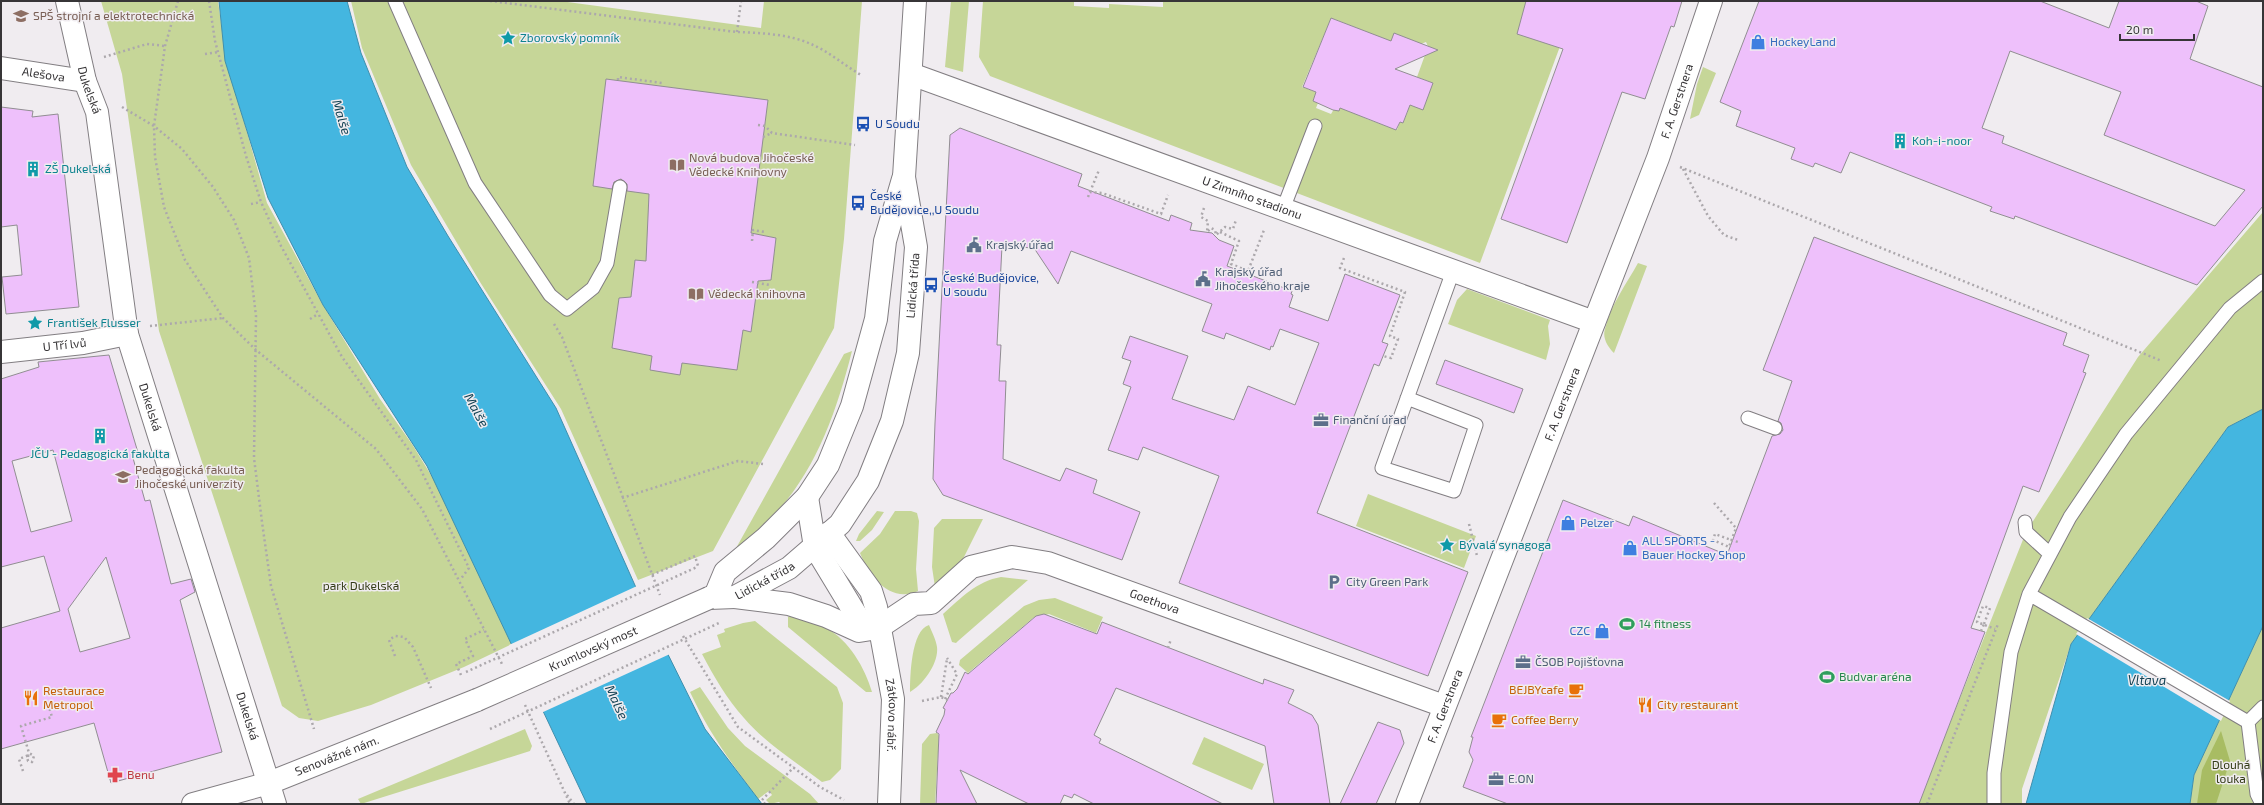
<svg xmlns="http://www.w3.org/2000/svg" width="2264" height="805" font-family="'Exo 2',sans-serif">
	<style>
		.green { fill: #c6d698; fill-rule: evenodd }
		.forest { fill: #a8bc63 }
		.water { fill: #44b6e0; stroke: #408fad }
		.pier { fill: #f0ecf0 }
		.building { fill: #eec0fb; stroke: #918e92; fill-rule: evenodd }
		.lines { fill: none; stroke-linecap: round; stroke-linejoin: round }
		.service-casing { stroke: #827e82; stroke-width: 15 }
		.minor-casing { stroke: #827e82; stroke-width: 24 }
		.tertiary-casing { stroke: #827e82; stroke-width: 24 }
		.path { stroke: #aca8ac; stroke-width: 2.5; stroke-dasharray: 2 3; stroke-linecap: butt }
		.service { stroke: #fff; stroke-width: 13 }
		.minor { stroke: #fff; stroke-width: 22 }
		.tertiary { stroke: #fff; stroke-width: 22 }
		.tertiary-bridge-casing { stroke: #827e82; stroke-width: 24; stroke-linecap: butt }
		.path-bridge { stroke: #aca8ac; stroke-width: 2.5; stroke-dasharray: 2 3; stroke-linecap: butt }
		.tertiary-bridge { stroke: #fff; stroke-width: 22 }
		.labels { text-anchor: middle; stroke-width: 3; stroke-linejoin: round; paint-order: stroke }
		.education-label { font-size: 12px; fill: #785e54; stroke: #f0ecf0; text-anchor: start }
		.culture-label { font-size: 12px; fill: #0d838f; stroke: #f0ecf0; text-anchor: start }
		.shop-label { font-size: 12px; fill: #366cbe; stroke: #f0ecf0; text-anchor: start }
		.street-label { font-size: 12px; fill: #373537; stroke: #f0ecf0 }
		.transit-label { font-size: 12px; fill: #164399; stroke: #f0ecf0; text-anchor: start }
		.service-label { font-size: 12px; fill: #4e5e75; stroke: #f0ecf0; text-anchor: start }
		.park-label { font-size: 12px; fill: #353d18; stroke: #f0ecf0 }
		.leisure-label { font-size: 12px; fill: #27864d; stroke: #f0ecf0; text-anchor: start }
		.food-label { font-size: 12px; fill: #c56008; stroke: #f0ecf0; text-anchor: start }
		.health-label { font-size: 12px; fill: #be3a42; stroke: #f0ecf0; text-anchor: start }
		.water-label { font-size: 13px; font-style: italic; fill: #134355; stroke: #f0ecf0 }
	</style>
	<rect width="100%" height="100%" fill="#f0ecf0"/>
	<path class="green" d="M 101,1 L 218,1 L 226,58 L 267,203 L 323,305 L 380,399 L 412,444 L 434,480 L 512,644 L 464,667 L 371,705 L 318,721 L 299,718 L 282,706 L 159,331 L 122,74 Z
		M 351,1 L 560,1 L 761,28 L 764,1 L 862,1 L 844,239 L 834,328 L 713,551 L 638,580 L 561,409 L 480,282 L 411,165 L 362,48 Z
		M 951,1 L 969,1 L 963,72 L 945,67 Z
		M 983,1 L 1074,2 L 1074,6 L 1109,8 L 1109,4 L 1163,7 L 1163,1 L 1566,1 L 1576,3 L 1480,263 L 990,76 L 979,57 ZM 1334,19 L 1362,30 L 1361,34 C 1381,41 1405,51 1426,42 L 1431,53 L 1425,55 L 1417,77 L 1433,83 L 1423,109 L 1407,103 L 1408,111 L 1403,123 L 1400,122 L 1397,130 L 1367,119 L 1341,105 L 1334,109 L 1331,114 L 1316,108 L 1318,103 L 1313,101 L 1316,92 L 1302,87 L 1330,21 Z
		M 1703,67 L 1716,73 L 1699,115 L 1690,119 L 1697,84 Z
		M 2263,212 L 2263,409 L 2228,427 L 2071,644 L 2022,789 L 2022,804 L 1918,804 L 2026,532 L 2138,357 Z
		M 1638,263 L 1647,266 L 1614,353 C 1608,347 1602,338 1605,329 C 1610,306 1627,283 1638,263 Z
		M 1467,289 L 1550,320 L 1548,326 L 1550,344 L 1546,360 L 1448,324 L 1457,300 Z
		M 852,351 C 837,410 818,465 778,511 C 766,526 749,538 735,550 L 838,365 L 844,354 Z
		M 1368,494 L 1476,536 L 1464,568 L 1356,526 Z
		M 877,511 L 884,512 L 872,530 L 860,541 L 856,541 L 859,534 Z
		M 895,511 L 911,511 L 917,513 L 919,521 L 916,569 L 918,591 C 890,604 869,576 860,553 L 880,534 Z
		M 942,519 L 983,519 L 960,565 L 935,587 L 932,567 L 934,528 Z
		M 1001,577 L 1028,580 L 958,641 L 956,643 L 952,642 L 943,614 C 961,598 977,581 1001,577 Z
		M 1055,598 L 1103,617 L 1096,633 L 1049,614 L 1033,618 L 968,673 L 959,665 L 960,660 L 1024,606 L 1039,600 Z
		M 791,614 C 802,619 815,622 826,628 C 849,640 865,668 872,692 L 866,692 L 788,627 L 788,617 Z
		M 755,621 L 837,687 L 843,703 L 841,769 L 830,780 L 822,782 C 796,762 765,743 744,718 C 727,699 714,677 702,654 L 721,647 L 717,635 L 725,632 L 724,629 L 743,623 Z
		M 929,625 C 932,632 936,640 937,647 C 939,663 923,685 910,692 C 910,677 911,630 929,625 Z
		M 2263,626 L 2263,804 L 2190,804 L 2194,775 Z
		M 700,687 L 728,728 L 745,746 L 810,794 L 819,804 L 781,804 L 779,802 L 770,804 L 766,800 L 772,795 L 769,791 L 758,799 C 731,762 710,735 690,692 Z
		M 525,729 L 532,746 L 530,751 L 361,804 L 358,799 Z
		M 937,733 L 939,736 L 935,804 L 920,804 L 922,744 L 930,734 Z
		M 1204,737 L 1264,764 L 1252,790 L 1192,764 Z"/>
	<path class="forest" d="M 2221,731 L 2230,761 L 2216,804 L 2197,804 L 2202,770 Z"/>
	<path class="water" d="M 219,1 L 347,1 L 361,53 L 407,167 L 448,236 L 556,408 L 646,610 L 705,729 L 762,804 L 587,804 L 427,466 L 323,305 L 268,198 L 225,61 Z
		M 2263,409 L 2263,626 L 2194,775 L 2190,804 L 2026,804 L 2071,644 L 2228,427 Z"/>
	<path class="pier" d="M 637,586 L 670,654 L 541,713 L 509,645 Z
		M 2087,618 L 2230,701 L 2221,721 L 2076,634 Z"/>
	<path class="building" d="M 1526,1 L 1682,1 L 1674,27 L 1671,26 L 1645,99 L 1622,92 L 1567,243 L 1501,219 L 1563,49 L 1517,34 Z
		M 1759,1 L 2040,1 L 2109,28 L 2119,1 L 2196,1 L 2208,6 L 2190,59 L 2263,87 L 2263,206 L 2197,285 L 2015,216 L 2014,219 L 1990,211 L 1992,207 L 1850,152 L 1841,173 L 1815,163 L 1813,167 L 1791,159 L 1795,148 L 1736,126 L 1741,111 L 1720,102 ZM 2010,51 L 2121,92 L 2104,135 L 2245,190 L 2215,226 L 2002,143 L 2004,136 L 1982,128 Z
		M 1331,18 L 1391,41 L 1394,33 L 1438,50 L 1395,69 L 1433,83 L 1423,110 L 1410,105 L 1403,123 L 1400,122 L 1396,130 L 1340,108 L 1339,111 L 1333,110 L 1313,101 L 1316,92 L 1303,87 Z
		M 606,79 L 768,100 L 751,233 L 776,238 L 771,280 L 758,281 L 751,332 L 743,330 L 737,370 L 682,363 L 680,375 L 650,370 L 652,356 L 612,348 L 619,298 L 631,297 L 635,260 L 646,261 L 649,194 L 627,191 L 627,184 L 621,179 L 614,182 L 612,189 L 593,186 Z
		M 1,107 L 33,111 L 32,117 L 58,114 L 79,307 L 6,314 L 2,277 L 22,275 L 17,225 L 1,227 Z
		M 960,128 L 1082,174 L 1078,186 L 1169,221 L 1171,215 L 1192,223 L 1190,230 L 1212,233 L 1219,240 L 1234,246 L 1227,266 L 1292,291 L 1291,294 L 1293,295 L 1289,307 L 1328,321 L 1345,274 L 1400,295 L 1382,342 L 1388,344 L 1379,366 L 1374,364 L 1317,513 L 1468,572 L 1428,676 L 1179,583 L 1219,476 L 1143,447 L 1138,460 L 1108,450 L 1131,387 L 1123,384 L 1131,361 L 1122,358 L 1130,336 L 1188,356 L 1172,399 L 1234,420 L 1248,386 L 1295,405 L 1319,343 L 1280,329 L 1273,347 L 1271,346 L 1270,350 L 1226,333 L 1224,339 L 1202,331 L 1212,304 L 1071,251 L 1058,284 L 1034,248 L 1002,246 L 997,345 L 1001,345 L 999,381 L 1006,381 L 1003,459 L 1060,481 L 1066,468 L 1097,480 L 1093,493 L 1140,512 L 1122,560 L 943,495 L 933,479 L 935,423 L 950,135 Z
		M 1814,237 L 2067,333 L 2063,345 L 2089,355 L 2083,372 L 2086,373 L 2039,492 L 2023,486 L 1971,628 L 1985,632 L 1919,804 L 1508,804 L 1463,787 L 1473,760 L 1469,752 L 1473,737 L 1471,737 L 1563,500 L 1629,526 L 1633,516 L 1727,555 L 1772,436 L 1780,434 L 1783,430 L 1781,423 L 1778,421 L 1792,381 L 1763,370 Z
		M 109,355 L 139,456 L 133,458 L 145,501 L 150,500 L 171,584 L 191,579 L 195,592 L 180,600 L 222,752 L 111,783 L 94,723 L 1,749 L 1,628 L 60,611 L 44,556 L 1,567 L 1,379 L 39,367 L 38,362 ZM 53,450 L 72,521 L 31,532 L 12,461 ZM 106,557 L 130,638 L 80,652 L 68,609 Z
		M 1445,360 L 1523,389 L 1514,413 L 1436,384 Z
		M 1044,614 L 1097,634 L 1102,622 L 1263,684 L 1264,679 L 1294,690 L 1288,703 L 1312,715 L 1318,725 L 1330,804 L 1274,804 L 1265,746 L 1116,688 L 1094,735 L 1101,739 L 1099,743 L 1223,804 L 1094,804 L 1074,794 L 1072,798 L 1064,795 L 1060,804 L 1029,804 L 960,770 L 977,804 L 936,804 L 939,734 L 936,732 L 944,715 L 945,709 L 943,708 L 951,693 L 953,693 L 957,689 L 965,672 L 968,674 L 1036,616 Z
		M 1378,722 L 1400,730 L 1404,743 L 1376,804 L 1340,804 Z"/>
	<g class="lines">
		<g class="service-casing">
			<path id="service" d="M 395,1 L 475,183 L 550,295 L 567,309 L 593,288 L 607,263 L 620,187
				M 1283,209 L 1315,126
				M 1407,398 L 1476,425 L 1454,491 L 1382,468 L 1453,271
				M 1748,418 L 1775,428
				M 2025,522 L 2026,532 L 2050,554
				M 2029,594 L 2248,722 L 2257,794 L 2262,804
				M 2248,722 L 2263,707
				M 1994,804 L 1994,773 L 2011,652 L 2029,594 L 2070,517 L 2126,434 L 2230,308 L 2263,281"/>
		</g>
		<g class="minor-casing">
			<g id="minor">
				<path id="s1" d="M 67,1 L 85,81 L 97,112 L 127,334 L 275,804"/>
				<path id="s2" d="M 1,68 L 85,81"/>
				<path id="s3" d="M 911,74 L 1594,322"/>
				<path id="s4" d="M 1,352 L 83,343 L 127,334"/>
				<path d="M 807,497 L 815,547 L 858,618 L 878,628"/>
				<path id="s5" d="M 829,533 L 871,591 L 876,607 L 893,699 L 889,804"/>
				<path id="s6" d="M 735,597 L 789,604 L 826,616 L 859,631 L 878,628 L 914,604 L 931,603 L 971,567 L 1012,557 L 1048,563 L 1444,706"/>
			</g>
		</g>
		<g class="tertiary-casing">
			<g id="tertiary">
				<path d="M 715,596 L 725,572 L 766,538 L 807,497 L 828,465 L 852,406 L 876,319 L 885,241 L 903,179"/>
				<path id="s7" d="M 709,598 L 735,597 L 789,568 L 840,524 L 868,481 L 892,421 L 908,353 L 916,247 L 904,177 L 915,1"/>
				<path id="s8" d="M 193,804 L 269,783 L 477,700"/>
				<path id="s9" d="M 1407,804 L 1658,158 L 1711,1"/>
			</g>
		</g>
		<path class="path" d="M 178,1 L 165,46 L 154,126 L 155,157 L 164,207 L 185,260 L 223,318 L 256,350 L 376,449 L 422,509 L 502,664
			M 209,1 L 215,41 L 246,156 L 261,202 L 281,246 L 342,357 L 416,460 L 469,568 L 460,580
			M 490,1 L 737,32 C 761,33 789,34 811,44 C 828,51 844,65 861,75
			M 737,32 L 741,1
			M 205,54 L 218,52
			M 104,57 L 147,44 L 165,46
			M 618,80 L 618,77 L 662,83
			M 122,107 L 154,126 L 182,149 L 213,187 L 234,220 L 249,258 L 256,316 L 254,458 L 262,522 L 271,586 L 314,729
			M 758,125 L 765,126 L 772,133 L 855,145
			M 763,137 L 772,133
			M 1680,167 L 2162,361
			M 1683,169 L 1708,216 L 1724,235 L 1738,240
			M 1090,192 L 1099,170
			M 1088,197 L 1090,192 L 1102,193 L 1161,214 L 1168,195
			M 251,204 L 261,202
			M 1204,208 L 1201,217 L 1208,221 L 1207,232 L 1211,228 L 1215,230 L 1216,235 L 1225,227 L 1233,229 L 1236,220
			M 1220,232 L 1239,241 L 1231,264 L 1248,271 L 1264,230
			M 752,241 L 753,230 L 765,232
			M 1344,258 L 1340,268 L 1405,292 L 1390,336 L 1398,339 L 1391,358 L 1383,356
			M 752,282 L 770,285
			M 310,319 L 318,314
			M 554,324 L 562,337 L 660,595
			M 150,326 L 223,318
			M 622,498 L 738,461 L 763,464
			M 1714,503 L 1736,528 L 1729,547 L 1713,540 L 1715,534 L 1731,540
			M 1469,524 L 1477,556
			M 652,575 L 695,556 L 698,566
			M 1984,624 L 1990,608 L 1983,606 L 1977,622 L 1995,629
			M 683,636 L 738,727 L 820,787 L 844,800
			M 1168,648 L 1171,639
			M 395,656 L 389,640 L 395,636 L 404,637 L 413,647 L 431,688
			M 461,675 L 456,664 L 473,656 L 465,639 L 484,630
			M 941,697 L 947,659
			M 945,699 L 957,674 L 947,658
			M 922,701 L 941,697 L 948,700
			M 525,705 L 570,804
			M 29,755 L 27,757 L 28,761 L 32,762 L 34,756 L 29,753 L 21,726 L 52,717 L 48,704
			M 23,771 L 19,759 L 29,755
			M 567,795 L 574,804
			M 765,804 L 762,800 L 794,767
			M 1927,804 L 1998,624"/>
		<use href="#service" class="service"/>
		<use href="#minor" class="minor"/>
		<use href="#tertiary" class="tertiary"/>
		<g class="tertiary-bridge-casing">
			<g id="tertiary-bridge">
				<path id="s10" d="M 477,700 L 709,598"/>
			</g>
		</g>
		<path class="path-bridge" d="M 1731,540 L 1738,542
			M 1981,631 L 1984,624
			M 466,672 L 697,567
			M 490,729 L 719,623"/>
		<use href="#tertiary-bridge" class="tertiary-bridge"/>
	</g>
	<defs>
		<g id="school-bare" transform="scale(1.2)"><path d="M0-5L7-2L0 1L-7-2ZM-4 1L0 2.5L4 1V4Q0 6-4 4Z" fill="#8d6e63" stroke="#f0ecf0" stroke-width="2.5" paint-order="stroke"/></g>
		<g id="sight-bare" transform="scale(1.2)"><path d="M0-6L1.8-2.2L6-1.7L2.9 1.2L3.7 5.4L0 3.3L-3.7 5.4L-2.9 1.2L-6-1.7L-1.8-2.2Z" fill="#0f9aa8" stroke="#f0ecf0" stroke-width="2.5" paint-order="stroke"/></g>
		<g id="shop-bare" transform="scale(1.2)"><path d="M-5-2.5h2.3a2.7 3.5 0 0 1 5.4 0H5L5.5 6h-11ZM-1.5-2.5h3a1.5 2.3 0 0 0-3 0Z" fill="#3f7fe0" stroke="#f0ecf0" stroke-width="2.5" paint-order="stroke"/></g>
		<g id="bus-bare" transform="scale(1.2)"><path d="M-5-6H5V4H4V6H2V4H-2V6H-4V4H-5ZM-3.5-4V0h7V-4ZM-3.5 1.2v1.5H-2V1.2ZM2 1.2v1.5H3.5V1.2Z" fill="#1a4fb4" stroke="#f0ecf0" stroke-width="2.5" paint-order="stroke"/></g>
		<g id="building-bare" transform="scale(1.2)"><path d="M-4-6H4V6H1V3H-1V6H-4ZM-2.5-4.3h1.7v1.8h-1.7ZM.8-4.3h1.7v1.8H.8ZM-2.5-1h1.7V.8h-1.7ZM.8-1h1.7V.8H.8Z" fill="#0f9aa8" stroke="#f0ecf0" stroke-width="2.5" paint-order="stroke"/></g>
		<g id="library-bare" transform="scale(1.2)"><path d="M-6-4Q-3-5.5-.7-3.5V5Q-3 3-6 4ZM6-4Q3-5.5 .7-3.5V5Q3 3 6 4Z" fill="#8d6e63" stroke="#f0ecf0" stroke-width="2.5" paint-order="stroke"/></g>
		<g id="civic-bare" transform="scale(1.2)"><path d="M-.6-6.5H3V-4.5H.6V-3L4-1V1h2V6H-6V1h2V-1L-.6-3ZM-1.2 2.5V6h2.4V2.5Z" fill="#5c6f8a" stroke="#f0ecf0" stroke-width="2.5" paint-order="stroke"/></g>
		<g id="office-bare" transform="scale(1.2)"><path d="M-6-3h4V-5.5h4V-3h4V5H-6ZM-1-4.5V-3h2v-1.5ZM-6 0V1H6V0Z" fill="#5c6f8a" stroke="#f0ecf0" stroke-width="2.5" paint-order="stroke"/></g>
		<g id="university-bare" transform="scale(1.2)"><path d="M0-5L7-2L0 1L-7-2ZM-4 1L0 2.5L4 1V4Q0 6-4 4Z" fill="#8d6e63" stroke="#f0ecf0" stroke-width="2.5" paint-order="stroke"/></g>
		<g id="parking-bare" transform="scale(1.2)"><path d="M-3.5-5.5H1a3.5 3.5 0 0 1 0 7H-1V5.5H-3.5ZM-1-3.4V-.6H.8a1.4 1.4 0 0 0 0-2.8Z" fill="#5c6f8a" stroke="#f0ecf0" stroke-width="2.5" paint-order="stroke"/></g>
		<g id="stadium-bare" transform="scale(1.2)"><path d="M0-5a6.5 5 0 1 0 0 10a6.5 5 0 1 0 0-10ZM-3.5-1.8h7v3.6h-7Z" fill="#2e9e5b" stroke="#f0ecf0" stroke-width="2.5" paint-order="stroke"/></g>
		<g id="cafe-bare" transform="scale(1.2)"><path d="M-5.5-4.5H6V0H3Q3 3.5 0 3.5H-2.5Q-5.5 3.5-5.5 0ZM3-3.2v2h1.7v-2ZM-6 4.5H4V6H-6Z" fill="#e8710a" stroke="#f0ecf0" stroke-width="2.5" paint-order="stroke"/></g>
		<g id="restaurant-bare" transform="scale(1.2)"><path d="M-5-6h1v4h1v-4h1v4h1v-4h1v5L-1.5 .5V6h-2V.5L-5-1ZM5-6V6H3V1.5H1.5Q1.5-4 5-6Z" fill="#e8710a" stroke="#f0ecf0" stroke-width="2.5" paint-order="stroke"/></g>
		<g id="pharmacy-bare" transform="scale(1.2)"><path d="M-2-6h4v4h4v4h-4v4h-4v-4h-4v-4h4Z" fill="#e0444e" stroke="#f0ecf0" stroke-width="2.5" paint-order="stroke"/></g>
	</defs>
	<g fill-rule="evenodd">
		<use href="#school-bare" x="21" y="16"/>
		<use href="#sight-bare" x="508" y="38"/>
		<use href="#shop-bare" x="1758" y="42"/>
		<use href="#bus-bare" x="863" y="124"/>
		<use href="#building-bare" x="1900" y="141"/>
		<use href="#library-bare" x="677" y="165"/>
		<use href="#building-bare" x="33" y="169"/>
		<use href="#bus-bare" x="858" y="203"/>
		<use href="#civic-bare" x="974" y="245"/>
		<use href="#civic-bare" x="1203" y="279"/>
		<use href="#bus-bare" x="931" y="285"/>
		<use href="#library-bare" x="696" y="294"/>
		<use href="#sight-bare" x="35" y="323"/>
		<use href="#office-bare" x="1321" y="420"/>
		<use href="#building-bare" x="100" y="436"/>
		<use href="#university-bare" x="123" y="477"/>
		<use href="#shop-bare" x="1568" y="523"/>
		<use href="#sight-bare" x="1447" y="545"/>
		<use href="#shop-bare" x="1630" y="548"/>
		<use href="#parking-bare" x="1334" y="582"/>
		<use href="#stadium-bare" x="1627" y="624"/>
		<use href="#shop-bare" x="1602" y="631"/>
		<use href="#office-bare" x="1523" y="662"/>
		<use href="#stadium-bare" x="1827" y="677"/>
		<use href="#cafe-bare" x="1576" y="690"/>
		<use href="#restaurant-bare" x="31" y="698"/>
		<use href="#restaurant-bare" x="1645" y="705"/>
		<use href="#cafe-bare" x="1499" y="720"/>
		<use href="#pharmacy-bare" x="115" y="775"/>
		<use href="#office-bare" x="1496" y="779"/>
	</g>
	<g class="labels">
		<g class="education-label">
			<text x="33" y="20">SPŠ strojní a elektrotechnická</text>
			<text x="689" y="162">Nová budova Jihočeské<tspan x="689" dy="14">Vědecké Knihovny</tspan></text>
			<text x="708" y="298">Vědecká knihovna</text>
			<text x="135" y="474">Pedagogická fakulta<tspan x="135" dy="14">Jihočeské univerzity</tspan></text>
		</g>
		<g class="culture-label">
			<text x="520" y="42">Zborovský pomník</text>
			<text x="1912" y="145">Koh-i-noor</text>
			<text x="45" y="173">ZŠ Dukelská</text>
			<text x="47" y="327">František Flusser</text>
			<text x="100" y="458" text-anchor="middle">JČU - Pedagogická fakulta</text>
			<text x="1459" y="549">Bývalá synagoga</text>
		</g>
		<g class="shop-label">
			<text x="1770" y="46">HockeyLand</text>
			<text x="1580" y="527">Pelzer</text>
			<text x="1642" y="545">ALL SPORTS -<tspan x="1642" dy="14">Bauer Hockey Shop</tspan></text>
			<text x="1590" y="635" text-anchor="end">CZC</text>
		</g>
		<g class="street-label">
			<text dy="4" stroke="none"><textPath href="#s2" startOffset="43">Alešova</textPath></text>
			<text dy="4" stroke="none"><textPath href="#s1" startOffset="92">Dukelská</textPath></text>
			<text dy="4" stroke="none"><textPath href="#s9" startOffset="753">F. A. Gerstnera</textPath></text>
			<text dy="4" stroke="none"><textPath href="#s3" startOffset="363">U Zimního stadionu</textPath></text>
			<text dy="4" stroke="none"><textPath href="#s7" startOffset="408">Lidická třída</textPath></text>
			<text dy="4" stroke="none"><textPath href="#s4" startOffset="64">U Tří lvů</textPath></text>
			<text dy="4" stroke="none"><textPath href="#s9" startOffset="429">F. A. Gerstnera</textPath></text>
			<text dy="4" stroke="none"><textPath href="#s1" startOffset="416">Dukelská</textPath></text>
			<text dy="4" stroke="none"><textPath href="#s7" startOffset="60">Lidická třída</textPath></text>
			<text dy="4" stroke="none"><textPath href="#s6" startOffset="455">Goethova</textPath></text>
			<text dy="4" stroke="none"><textPath href="#s10" startOffset="127">Krumlovský most</textPath></text>
			<text dy="4" stroke="none"><textPath href="#s9" startOffset="105">F. A. Gerstnera</textPath></text>
			<text dy="4" stroke="none"><textPath href="#s5" startOffset="198">Zátkovo nábř.</textPath></text>
			<text dy="4" stroke="none"><textPath href="#s1" startOffset="740">Dukelská</textPath></text>
			<text dy="4" stroke="none"><textPath href="#s8" startOffset="152">Senovážné nám.</textPath></text>
		</g>
		<g class="transit-label">
			<text x="875" y="128">U Soudu</text>
			<text x="870" y="200">České<tspan x="870" dy="14">Budějovice,,U Soudu</tspan></text>
			<text x="943" y="282">České Budějovice,<tspan x="943" dy="14">U soudu</tspan></text>
		</g>
		<g class="service-label">
			<text x="986" y="249">Krajský úřad</text>
			<text x="1215" y="276">Krajský úřad<tspan x="1215" dy="14">Jihočeského kraje</tspan></text>
			<text x="1333" y="424">Finanční úřad</text>
			<text x="1346" y="586">City Green Park</text>
			<text x="1535" y="666">ČSOB Pojišťovna</text>
			<text x="1508" y="783">E.ON</text>
		</g>
		<g class="park-label">
			<text x="361" y="590">park Dukelská</text>
			<text x="2231" y="769">Dlouhá<tspan x="2231" dy="14">louka</tspan></text>
		</g>
		<g class="leisure-label">
			<text x="1639" y="628">14 fitness</text>
			<text x="1839" y="681">Budvar aréna</text>
		</g>
		<g class="food-label">
			<text x="1564" y="694" text-anchor="end">BEJBYcafe</text>
			<text x="43" y="695">Restaurace<tspan x="43" dy="14">Metropol</tspan></text>
			<text x="1657" y="709">City restaurant</text>
			<text x="1511" y="724">Coffee Berry</text>
		</g>
		<g class="health-label">
			<text x="127" y="779">Benu</text>
		</g>
		<g class="water-label">
			<text transform="translate(342 117) rotate(73)" y="5">Malše</text>
			<text transform="translate(477 410) rotate(61)" y="5">Malše</text>
			<text x="2147" y="685">Vltava</text>
			<text transform="translate(617 702) rotate(65)" y="5">Malše</text>
		</g>
	</g>
	<rect width="2264" height="805" fill="none" stroke="#373537" stroke-width="4"/>
	<path d="M2120 34v6h74v-6" fill="none" stroke="#373537" stroke-width="2"/>
	<text x="2126" y="34" font-size="12" fill="#373537" stroke="#f0ecf0" stroke-width="3" paint-order="stroke">20 m</text>
</svg>
